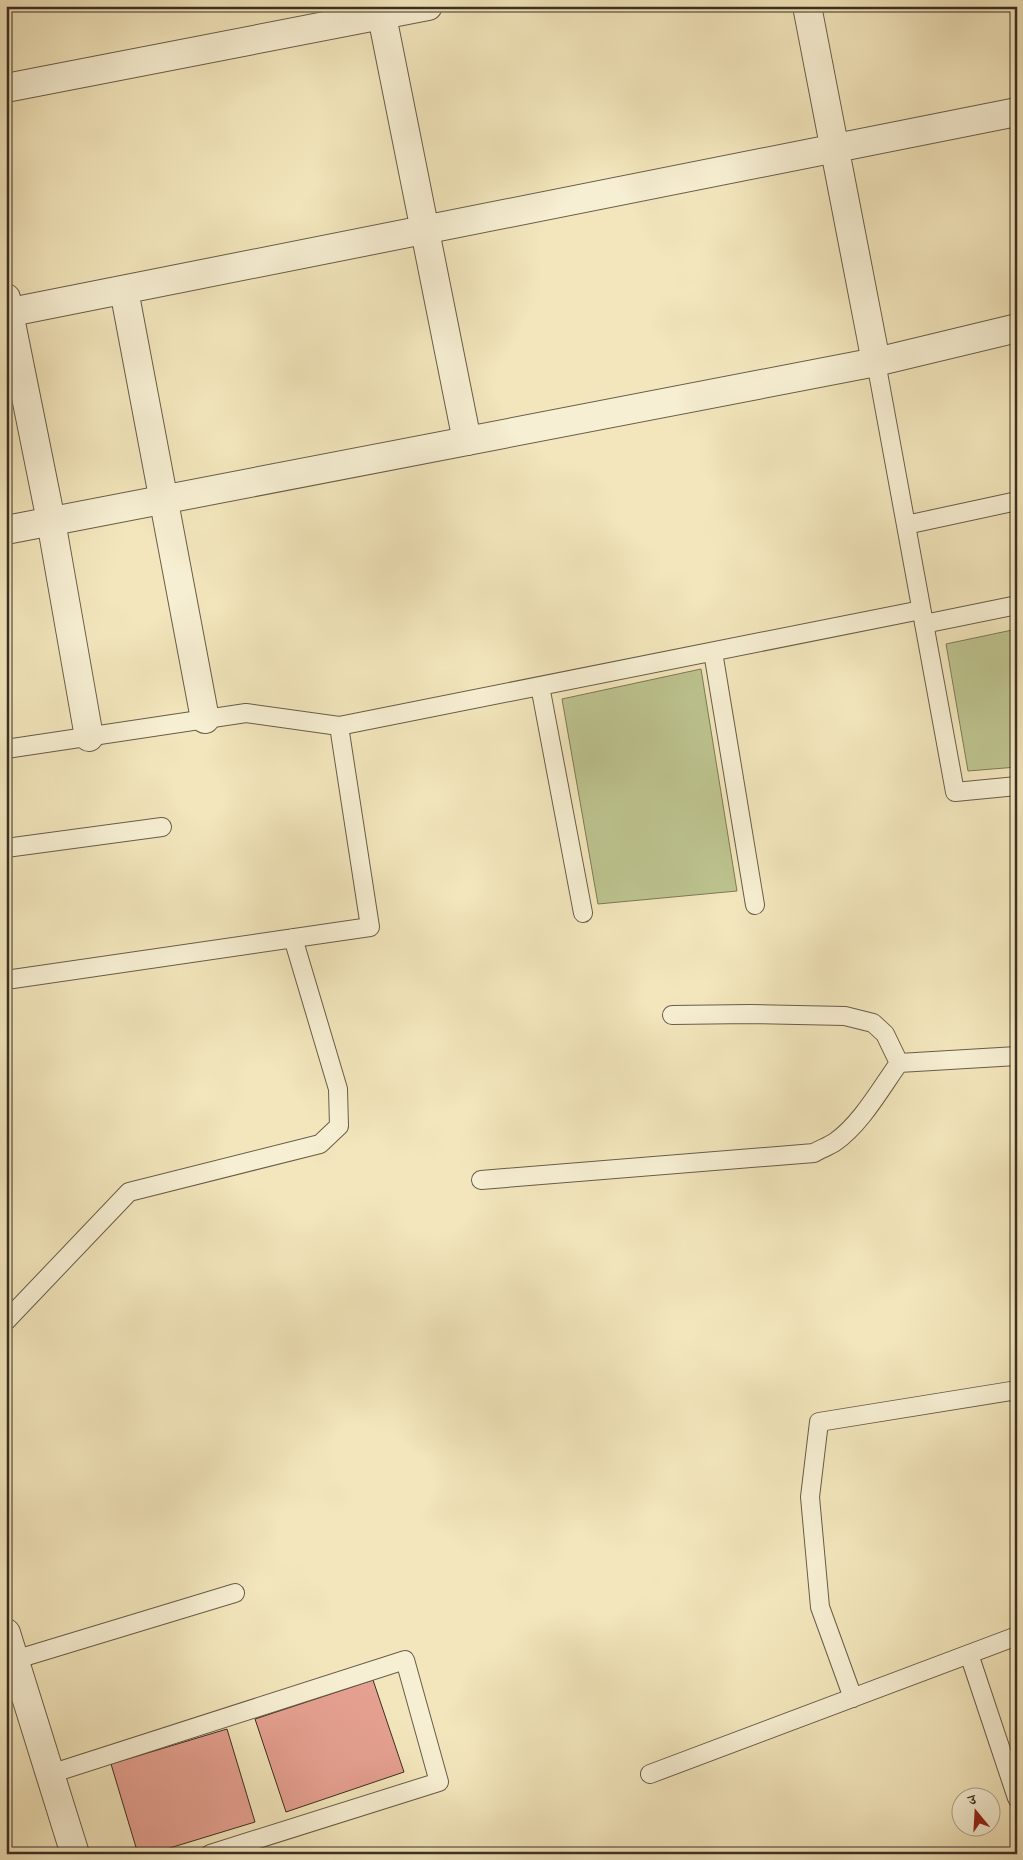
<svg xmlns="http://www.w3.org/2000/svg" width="1023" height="1860" font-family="'IM FELL English','Noto Serif Devanagari',serif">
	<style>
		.green { fill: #bdc48f; stroke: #7b7a59 }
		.building { fill: #e5a090; stroke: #392f23 }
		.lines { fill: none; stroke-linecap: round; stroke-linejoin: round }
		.service-casing { stroke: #685d49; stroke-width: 20 }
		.minor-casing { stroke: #685d49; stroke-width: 30 }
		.tertiary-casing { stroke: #685d49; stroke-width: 30 }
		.service { stroke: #f7efd3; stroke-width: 18 }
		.minor { stroke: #f7efd3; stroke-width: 28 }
		.tertiary { stroke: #f7efd3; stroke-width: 28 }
	</style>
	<rect width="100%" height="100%" fill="#f3e6bc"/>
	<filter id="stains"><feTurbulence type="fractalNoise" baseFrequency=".004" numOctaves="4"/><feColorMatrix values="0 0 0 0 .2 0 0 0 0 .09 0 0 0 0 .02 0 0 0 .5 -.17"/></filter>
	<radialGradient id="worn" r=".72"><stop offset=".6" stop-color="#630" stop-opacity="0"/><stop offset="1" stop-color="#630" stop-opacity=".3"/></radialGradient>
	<path class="green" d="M 1017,629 L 1017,767 L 968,771 L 946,644 Z
		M 701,669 L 737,891 L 598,904 L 562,699 Z"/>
	<path class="building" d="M 373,1680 L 404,1772 L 286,1812 L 255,1719 Z
		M 227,1729 L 255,1822 L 150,1854 L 138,1854 L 111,1764 Z"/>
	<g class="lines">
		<g class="service-casing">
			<path id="service" d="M 876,362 L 955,792 L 1017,786
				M 906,525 L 1017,501
				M 924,624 L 1017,605
				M 713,652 L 755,905
				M 540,686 L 583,913
				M 6,749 L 246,713 L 339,726 L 921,610
				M 6,848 L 162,827
				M 6,980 L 370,927 L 339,726
				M 672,1015 L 750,1014 L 845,1016 L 873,1023 L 885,1034 L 899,1063 L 1017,1056
				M 481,1180 L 814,1153 C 821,1149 829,1146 835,1142 C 861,1124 881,1088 899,1063
				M 6,1321 L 129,1192 L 320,1144 L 339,1126 L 338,1089 L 293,938
				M 969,1654 L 1017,1798
				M 14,1660 L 235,1593
				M 853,1698 L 820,1607 L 810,1497 L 819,1422 L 1017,1390
				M 50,1774 L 405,1660 L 439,1782 L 210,1854
				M 650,1774 L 1017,1636"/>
		</g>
		<g class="minor-casing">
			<path id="minor" d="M 380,6 L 467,441
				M 807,6 L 876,362
				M 6,88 L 428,6
				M 124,290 L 205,719
				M 6,298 L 51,521 L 89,737
				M 6,313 L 1017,112
				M 6,1633 L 75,1854"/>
		</g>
		<g class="tertiary-casing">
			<path id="tertiary" d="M 6,530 L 876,362 L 1017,328"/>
		</g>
		<use href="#service" class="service"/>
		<use href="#minor" class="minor"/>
		<use href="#tertiary" class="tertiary"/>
	</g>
	<rect width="1023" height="1860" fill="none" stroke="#f3e6bc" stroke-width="25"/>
	<rect x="8" y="8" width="1008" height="1845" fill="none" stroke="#392f23" stroke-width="2.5"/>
	<rect x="12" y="12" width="998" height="1835" fill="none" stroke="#392f23"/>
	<g transform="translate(976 1812) rotate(342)"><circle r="24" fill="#f7efd3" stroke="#aba28d"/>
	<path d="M0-4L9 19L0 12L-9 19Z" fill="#8f2418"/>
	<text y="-8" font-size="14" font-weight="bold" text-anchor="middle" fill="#392f23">उ</text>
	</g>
	<rect width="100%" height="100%" filter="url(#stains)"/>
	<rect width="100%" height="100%" fill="url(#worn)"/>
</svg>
